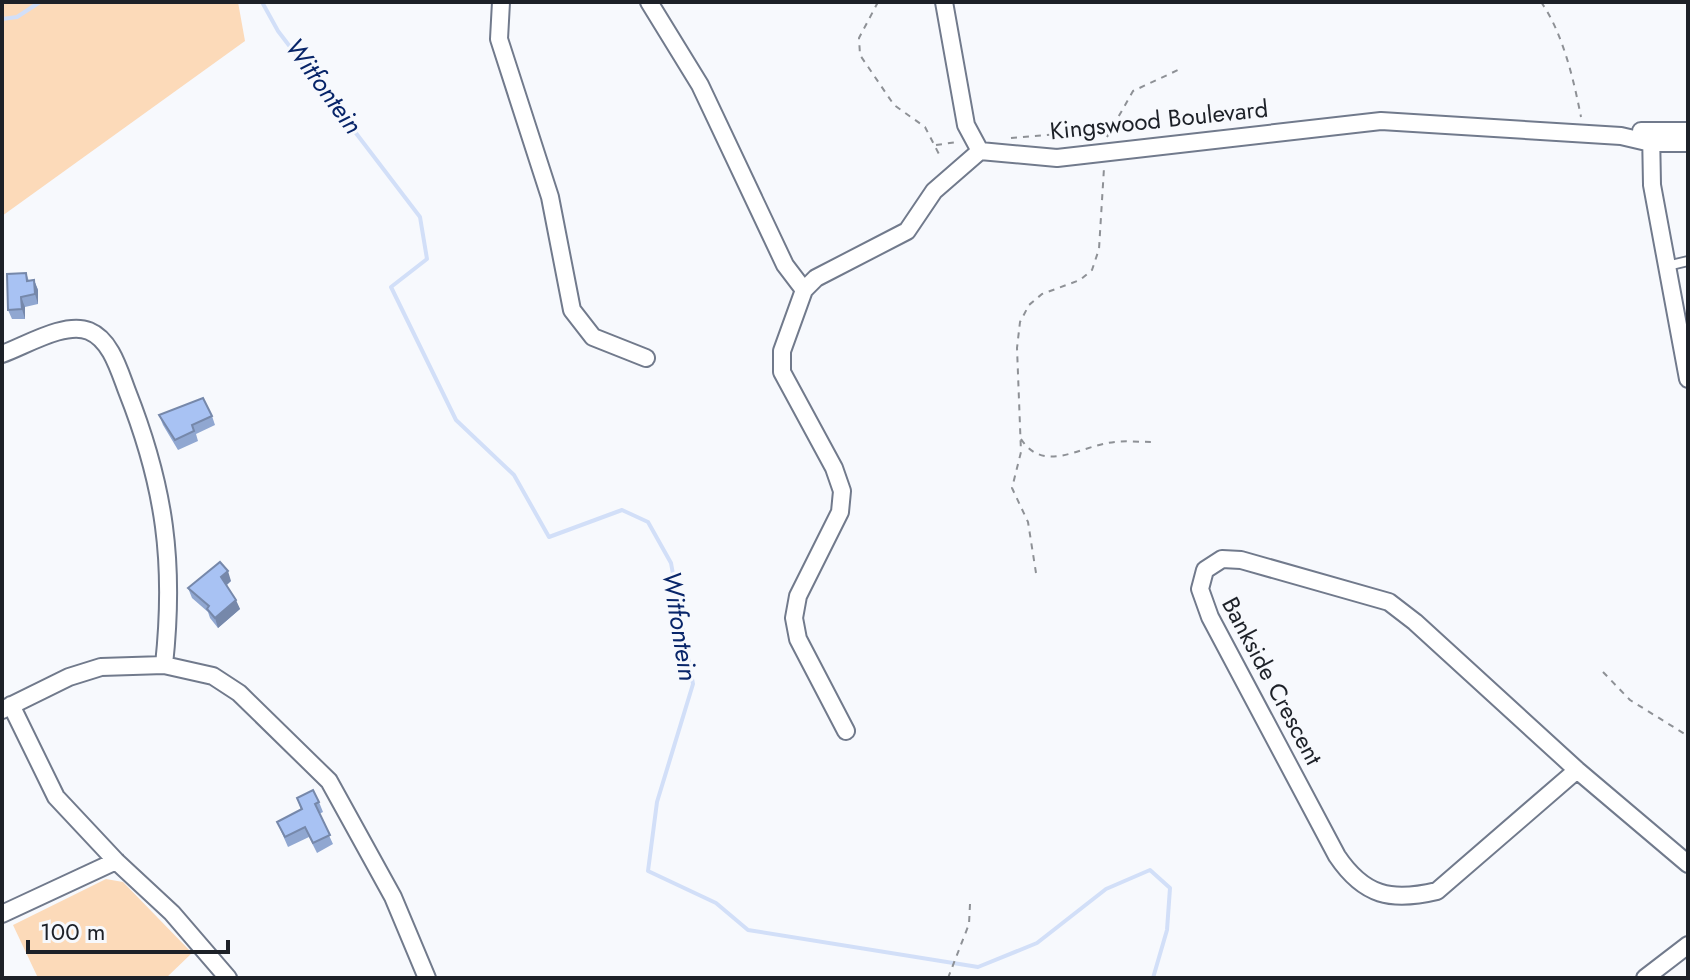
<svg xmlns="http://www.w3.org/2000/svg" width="1690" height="980" font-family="Jost,sans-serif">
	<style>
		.green { fill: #fcdab9 }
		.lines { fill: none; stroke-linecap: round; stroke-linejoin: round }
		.stream { stroke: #d2dff8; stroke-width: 4 }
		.lane-casing { stroke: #717a8c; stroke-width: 12 }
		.street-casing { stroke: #717a8c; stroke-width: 20 }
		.path { stroke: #8e9196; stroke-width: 2; stroke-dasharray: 6 6; stroke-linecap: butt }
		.lane { stroke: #fff; stroke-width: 8 }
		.street { stroke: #fff; stroke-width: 16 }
		.wall { fill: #90a7d1 }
		.shaded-wall { fill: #7688aa }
		.building { fill: #a8c2f3; stroke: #7688aa; stroke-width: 2 }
		.labels { text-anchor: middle; stroke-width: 6; stroke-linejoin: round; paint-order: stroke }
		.street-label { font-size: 24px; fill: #1d2128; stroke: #f7f9fd }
		.water-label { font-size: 26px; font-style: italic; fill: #082569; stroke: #f7f9fd }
	</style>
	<rect width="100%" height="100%" fill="#f7f9fd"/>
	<path class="green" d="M 2,2 L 238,2 L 245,41 L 2,216 Z
		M 106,879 L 123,882 L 192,953 L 166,978 L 38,978 L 13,925 Z"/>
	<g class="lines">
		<path class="stream" d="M 262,2 L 278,31 L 420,217 L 427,259 L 391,287 L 456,420 L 514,475 L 549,537 L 622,510 L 648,522 L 671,563 L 693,684 L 657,802 L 648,871 L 716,903 L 748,930 L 978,967 L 1037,943 L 1106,889 L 1150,870 L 1170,888 L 1167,930 L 1153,978
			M 2,19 L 17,17 L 40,2"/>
		<g class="lane-casing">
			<path id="lane" d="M 1667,266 L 1688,261"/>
		</g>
		<g class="street-casing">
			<path id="street" d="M 501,2 L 499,39 L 550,197 L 572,310 L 593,337 L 646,358
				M 649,2 L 700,85 L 785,265 L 804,290
				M 944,2 L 966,125 L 980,151
				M 1641,131 L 1688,131
				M 1651,131 L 1652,185 L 1688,379
				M 2,354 C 25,346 65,321 89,331 C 111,340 119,370 127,391 C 165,487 175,563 164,665
				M 11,705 L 56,797 L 116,861 L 172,913 L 228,978
				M 2,710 L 69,677 L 101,667 L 164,665 L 213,676 L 239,693 L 329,781 L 393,897 L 427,978
				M 846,731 L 798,639 L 794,618 L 798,596 L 840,512 L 842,491 L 834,468 L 782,372 L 782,351 L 804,290 L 816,278 L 907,231 L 934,191 L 980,151 L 1057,158 L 1381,121 L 1621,136 L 1651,143 L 1688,143
				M 1577,770 L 1437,891 C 1391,902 1364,896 1337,856 L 1210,617 L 1200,589 L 1205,570 L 1222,559 L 1241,560 L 1389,602 L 1415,622 L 1577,770 L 1688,864
				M 2,914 L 116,861
				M 1645,978 L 1688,945"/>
		</g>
		<path class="path" d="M 878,2 L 859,38 L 860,55 L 894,105 L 925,127 L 941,158
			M 1541,2 C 1563,33 1574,81 1581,117
			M 1107,137 L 1133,91 L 1178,70
			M 1011,138 L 1108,130
			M 936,145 L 957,142
			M 1021,439 C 1043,473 1078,448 1108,443 C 1122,440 1138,442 1152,442
			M 1036,573 L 1028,522 L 1012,488 L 1021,452 L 1017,348 L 1020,322 L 1029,305 L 1042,294 L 1080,280 L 1092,270 L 1099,249 L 1104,168
			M 1603,672 L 1630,700 L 1688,736
			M 948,978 L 969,924 L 970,904"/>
		<use href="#lane" class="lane"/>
		<use href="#street" class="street"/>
	</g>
	<path class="wall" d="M 26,273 L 29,281 L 34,280 L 38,290 L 38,304 L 25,307 L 25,319 L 12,319 L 8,310 Z
		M 159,415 L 212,416 L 215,425 L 196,434 L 198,441 L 178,450 L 163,425 Z
		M 231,581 L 227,585 L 240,609 L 218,628 L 210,618 L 208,612 L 192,598 L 188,588 Z
		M 297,798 L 319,802 L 323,812 L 319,814 L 333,844 L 317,853 L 309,837 L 288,847 L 277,822 L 301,810 Z"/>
	<path class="shaded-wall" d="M 34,280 L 38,290 L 38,304 L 35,294 Z
		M 21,297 L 25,307 L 25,319 L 22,309 Z
		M 228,571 L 231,581 L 225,586 L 221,577 Z
		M 236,600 L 240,609 L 218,628 L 215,618 Z"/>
	<path class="building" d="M 26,273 L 27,281 L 34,280 L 35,294 L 21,297 L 22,309 L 8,310 L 7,274 Z
		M 203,398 L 212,416 L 192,425 L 194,431 L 175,440 L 159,415 Z
		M 220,562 L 228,571 L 221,577 L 236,600 L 215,618 L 207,609 L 209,606 L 188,588 Z
		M 313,790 L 319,802 L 315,804 L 330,835 L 313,843 L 305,827 L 285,837 L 277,822 L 302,809 L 297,798 Z"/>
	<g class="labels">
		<g class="street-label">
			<text transform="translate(1159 120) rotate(-6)" y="8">Kingswood Boulevard</text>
			<text transform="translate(1272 681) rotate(62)" y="8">Bankside Crescent</text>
		</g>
		<g class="water-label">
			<text transform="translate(324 86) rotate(54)" y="9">Witfontein</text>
			<text transform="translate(680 626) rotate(81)" y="9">Witfontein</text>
		</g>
	</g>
	<rect width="1690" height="980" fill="none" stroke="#1d2128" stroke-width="8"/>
	<path d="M28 940v12h200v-12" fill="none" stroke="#1d2128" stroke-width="4"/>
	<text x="40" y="940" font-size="24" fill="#1d2128" stroke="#f7f9fd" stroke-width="6" paint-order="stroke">100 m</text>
</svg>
